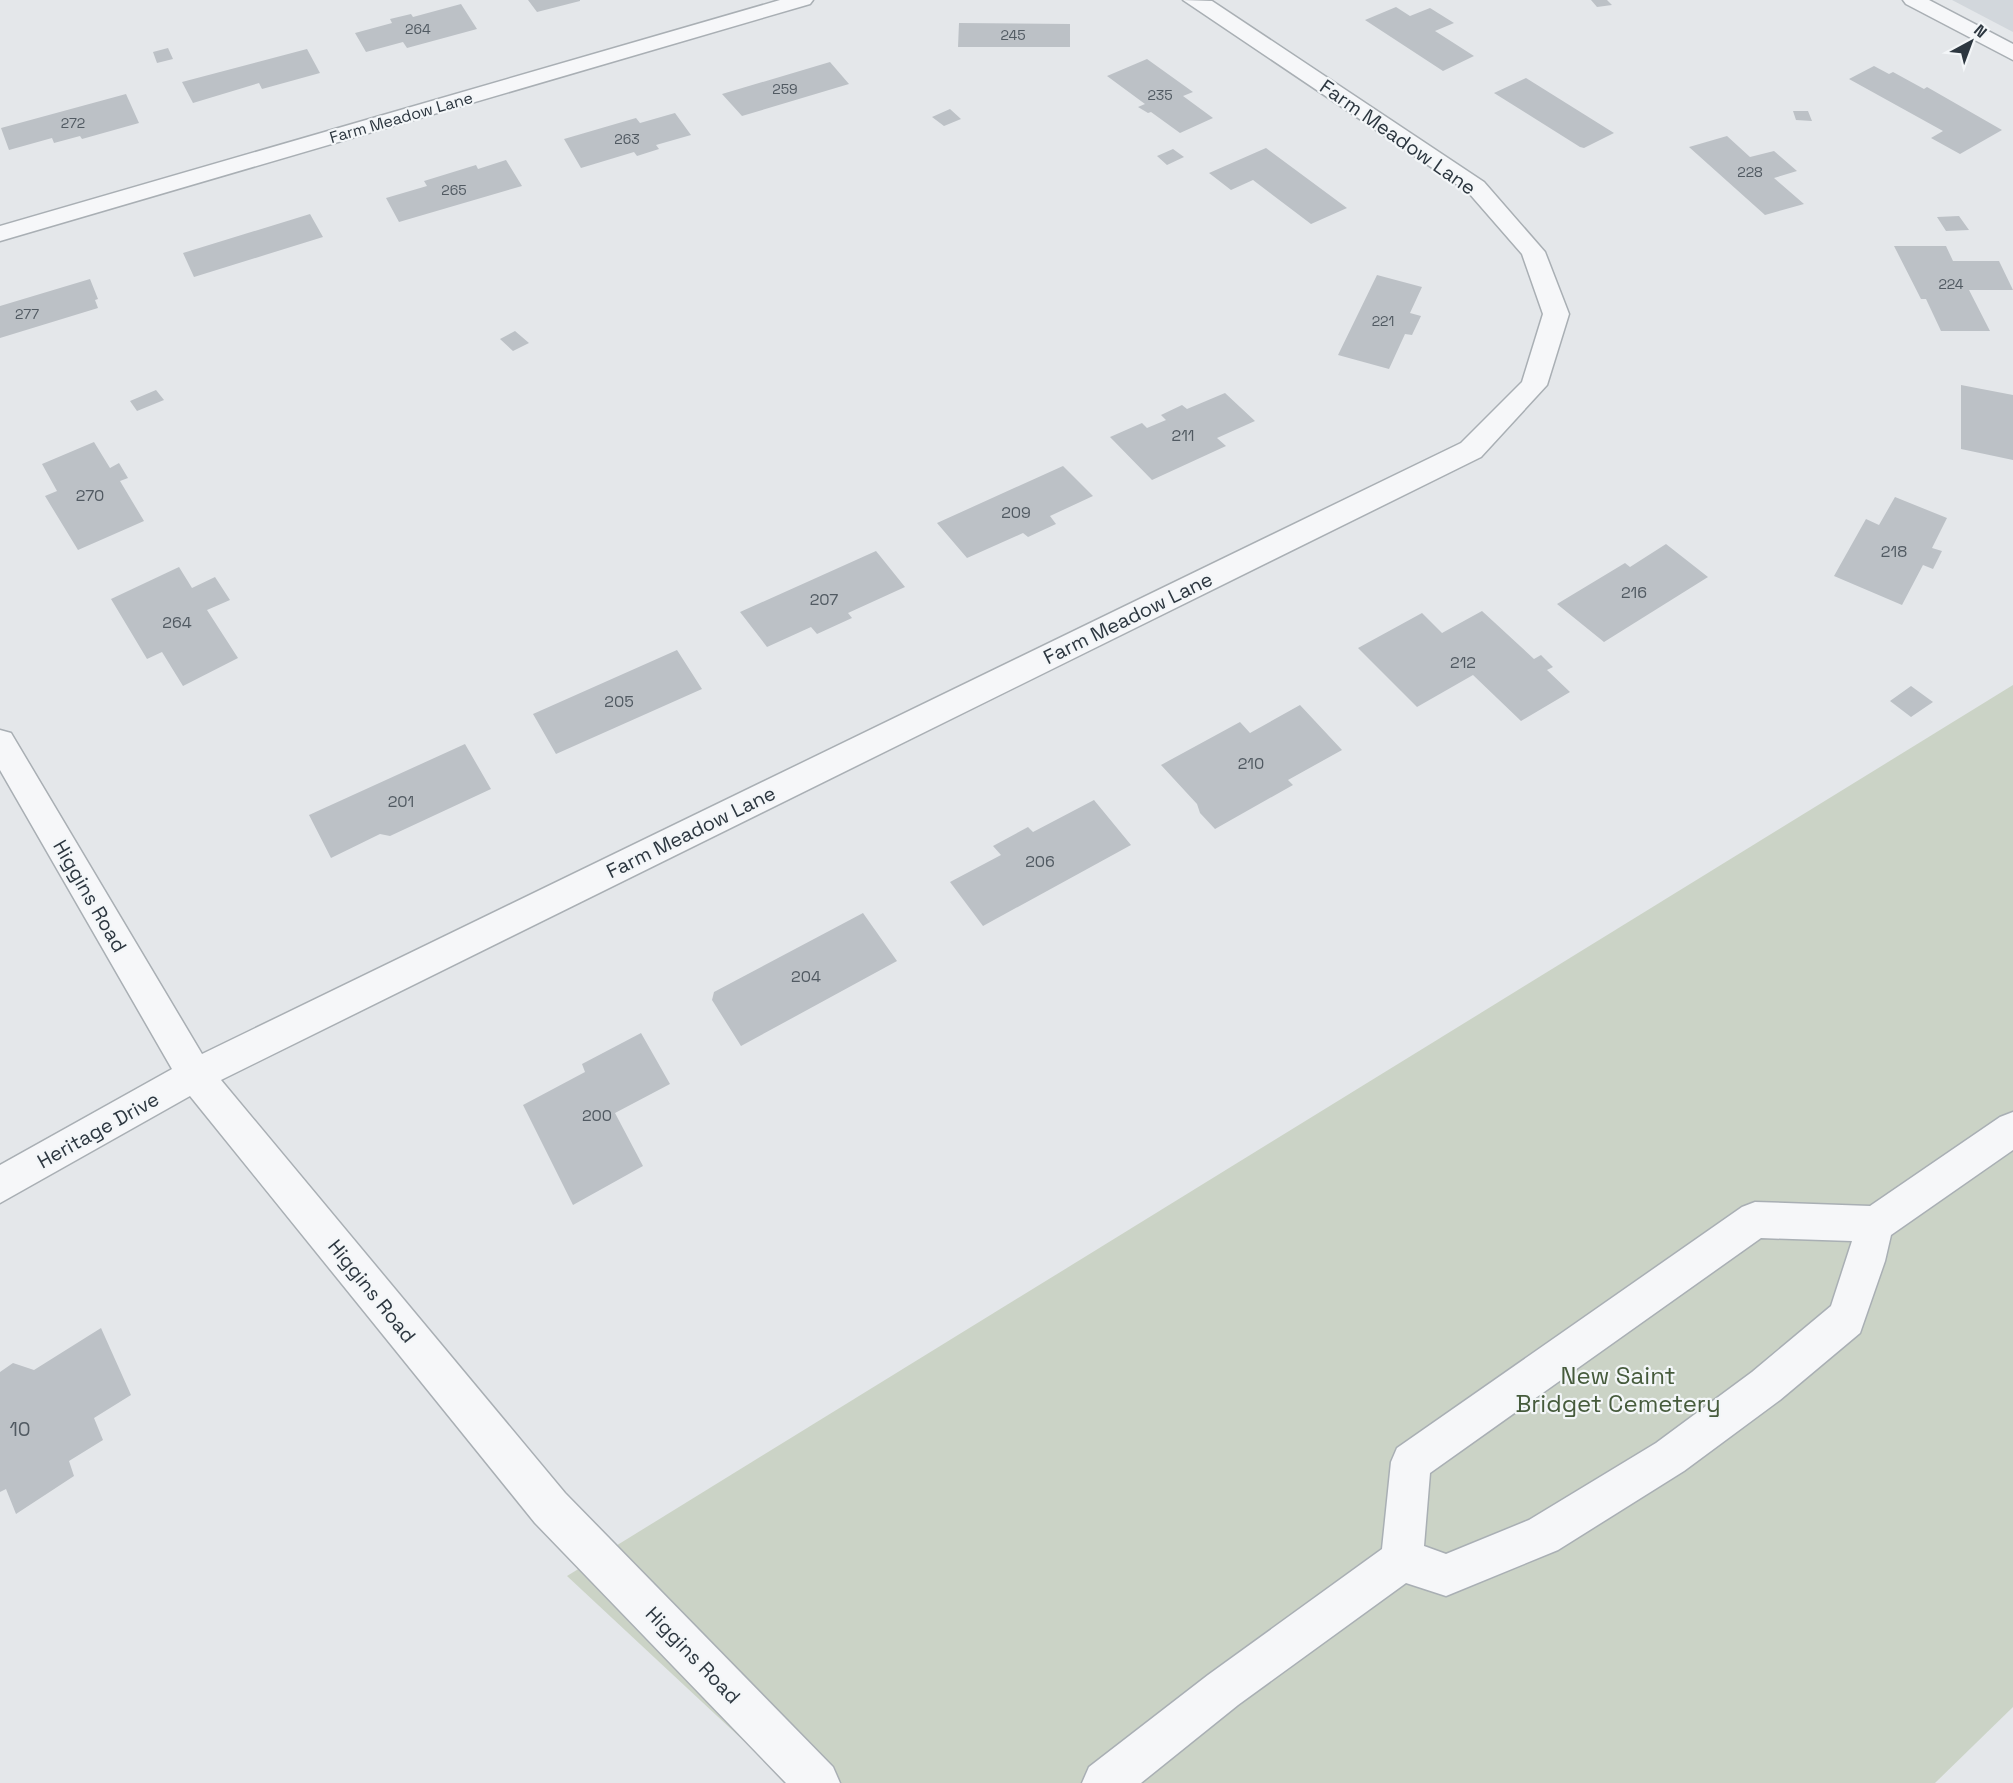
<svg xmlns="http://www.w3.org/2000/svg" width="2013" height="1783" font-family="'Space Grotesk',sans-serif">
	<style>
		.built { fill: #d2d7dc }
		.green { fill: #cbd3c6 }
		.building { fill: #bcc1c6 }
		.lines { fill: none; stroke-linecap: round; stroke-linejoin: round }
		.minor-casing { stroke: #a9afb4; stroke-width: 3 }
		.minor { fill: #f6f7f9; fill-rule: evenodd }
		.labels { text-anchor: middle; stroke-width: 4.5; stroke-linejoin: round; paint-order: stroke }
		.far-number-label { font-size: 14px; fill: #515a62 }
		.far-street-label { font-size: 16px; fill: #2d3740; stroke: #f3f6f8 }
		.number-label { font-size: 16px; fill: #515a62 }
		.street-label { font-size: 20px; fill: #2d3740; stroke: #f3f6f8 }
		.near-number-label { font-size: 20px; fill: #515a62 }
		.near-park-label { font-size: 24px; fill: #465b3c; stroke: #f3f6f8 }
	</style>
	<rect width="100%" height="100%" fill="#e4e7ea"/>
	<path class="built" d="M 1952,0 L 2013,0 L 2013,32 Z"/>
	<path class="green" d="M 2013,685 L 2013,1707 L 1935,1783 L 789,1783 L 567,1576 Z"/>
	<path class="building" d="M 528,0 L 580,0 L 580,1 L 537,12 Z
		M 1591,0 L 1607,0 L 1612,5 L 1597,7 Z
		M 461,4 L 477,29 L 407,48 L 403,42 L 366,52 L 355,33 L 392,23 L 390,19 L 411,14 L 413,17 Z
		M 1396,7 L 1410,16 L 1430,8 L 1454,23 L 1435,31 L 1474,56 L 1443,71 L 1365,20 Z
		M 959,23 L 1070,24 L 1070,47 L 958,47 Z
		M 168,48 L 173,59 L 157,63 L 153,52 Z
		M 307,49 L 320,73 L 262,89 L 259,83 L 193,103 L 182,82 Z
		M 1147,59 L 1193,92 L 1183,96 L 1213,118 L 1180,133 L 1151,112 L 1148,113 L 1138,107 L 1145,104 L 1107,76 Z
		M 830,62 L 849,84 L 742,116 L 722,94 Z
		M 1874,66 L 1889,74 L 1893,72 L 1924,89 L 1927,87 L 2002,130 L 1960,154 L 1931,138 L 1943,131 L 1849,79 Z
		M 1526,78 L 1614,133 L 1584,148 L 1580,147 L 1494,93 Z
		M 126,94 L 139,123 L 82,139 L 80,136 L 54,143 L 52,138 L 9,150 L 1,128 Z
		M 950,109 L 961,119 L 944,126 L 932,117 Z
		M 1793,111 L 1808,111 L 1812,121 L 1796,120 Z
		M 675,113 L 691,135 L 656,145 L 659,149 L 637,156 L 634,152 L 581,168 L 564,139 L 636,118 L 640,123 Z
		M 1727,136 L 1750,157 L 1774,151 L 1797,171 L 1774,178 L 1804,204 L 1765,215 L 1689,147 Z
		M 1266,148 L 1347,208 L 1311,224 L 1253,180 L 1231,190 L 1209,173 Z
		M 1173,149 L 1184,157 L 1167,165 L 1157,156 Z
		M 506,160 L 522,186 L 399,222 L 386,198 L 427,186 L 424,181 L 476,165 L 478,169 Z
		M 310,214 L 323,237 L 194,277 L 183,253 Z
		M 1959,216 L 1969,230 L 1946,231 L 1937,217 Z
		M 1894,246 L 1946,246 L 1953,261 L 1999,261 L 2013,290 L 1969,290 L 1990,331 L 1941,331 L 1926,299 L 1921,299 Z
		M 1377,275 L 1422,287 L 1410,313 L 1421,316 L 1412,335 L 1405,334 L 1389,369 L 1338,355 Z
		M 90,279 L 98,299 L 95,300 L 98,308 L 0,338 L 0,306 Z
		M 515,331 L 529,343 L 513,351 L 500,339 Z
		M 1961,385 L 2013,395 L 2013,460 L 1961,449 Z
		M 156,390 L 164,400 L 137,411 L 130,401 Z
		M 1225,393 L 1255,421 L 1217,438 L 1226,446 L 1152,480 L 1110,437 L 1142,423 L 1147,428 L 1166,420 L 1161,415 L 1182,405 L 1187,409 Z
		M 94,442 L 110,468 L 119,463 L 128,478 L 120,481 L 144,521 L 78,550 L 45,496 L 57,491 L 42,464 Z
		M 1063,466 L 1093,496 L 1050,516 L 1056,524 L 1028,537 L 1023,533 L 967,558 L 937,523 Z
		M 1895,497 L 1947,518 L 1932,548 L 1942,551 L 1933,569 L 1923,565 L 1902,605 L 1834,576 L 1866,519 L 1879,525 Z
		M 1666,544 L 1708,577 L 1604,642 L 1557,604 L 1625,563 L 1630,567 Z
		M 876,551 L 905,587 L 848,613 L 852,618 L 817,634 L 811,627 L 767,647 L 740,612 Z
		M 179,567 L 192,588 L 215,577 L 230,600 L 207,610 L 238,658 L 183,686 L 162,652 L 147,659 L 111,599 Z
		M 1482,611 L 1534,659 L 1541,655 L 1553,667 L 1547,670 L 1570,692 L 1521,721 L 1473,675 L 1417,707 L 1358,648 L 1422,613 L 1442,633 Z
		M 677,650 L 702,689 L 556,754 L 533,714 Z
		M 1911,686 L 1933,702 L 1911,717 L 1890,701 Z
		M 1300,705 L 1342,750 L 1288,780 L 1293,785 L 1215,829 L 1200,813 L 1197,804 L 1161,765 L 1240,722 L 1250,733 Z
		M 465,744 L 491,789 L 390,836 L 380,834 L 331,858 L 309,815 Z
		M 1094,800 L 1131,845 L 983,926 L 950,882 L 1001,855 L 993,846 L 1028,827 L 1033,832 Z
		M 863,913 L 897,961 L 741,1046 L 712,1000 L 714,992 Z
		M 641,1033 L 670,1084 L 615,1113 L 643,1166 L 573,1205 L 523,1105 L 585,1072 L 582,1064 Z
		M 101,1328 L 131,1395 L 94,1418 L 103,1440 L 69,1461 L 74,1476 L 16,1514 L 6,1489 L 0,1492 L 0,1372 L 13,1363 L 34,1370 Z"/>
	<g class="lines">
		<g class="minor-casing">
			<path id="minor" d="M 780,0 L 813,0 L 810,4 L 0,241 L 0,226 Z
				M 1183,0 L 1212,1 L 1484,182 L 1545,252 L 1569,314 L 1547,385 L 1481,457 L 221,1080 L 565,1493 L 833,1767 L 840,1783 L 786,1783 L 535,1523 L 190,1096 L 0,1203 L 0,1165 L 172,1069 L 0,770 L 0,730 L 11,733 L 202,1054 L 1461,443 L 1522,382 L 1543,314 L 1522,254 L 1468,192 Z
				M 1903,0 L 1929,0 L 2013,44 L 2013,60 L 1906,4 Z
				M 2013,1112 L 2013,1150 L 1891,1235 L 1885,1261 L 1860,1333 L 1780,1400 L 1684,1471 L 1558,1550 L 1446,1596 L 1406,1583 L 1238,1705 L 1141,1783 L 1082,1783 L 1089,1767 L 1208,1675 L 1382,1549 L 1391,1462 L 1397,1448 L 1742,1207 L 1755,1202 L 1870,1206 L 2000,1117 ZM 1761,1238 L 1852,1241 L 1831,1306 L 1752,1372 L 1656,1443 L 1529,1520 L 1446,1554 L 1424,1546 L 1430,1473 Z"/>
		</g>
		<use href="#minor" class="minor"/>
	</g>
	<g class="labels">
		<g class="far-number-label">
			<text x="418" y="34">264</text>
			<text x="1013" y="40">245</text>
			<text x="785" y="94">259</text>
			<text x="1160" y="100">235</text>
			<text x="73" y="128">272</text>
			<text x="627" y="144">263</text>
			<text x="1750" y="177">228</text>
			<text x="454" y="195">265</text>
			<text x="1951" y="289">224</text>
			<text x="27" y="319">277</text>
			<text x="1383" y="326">221</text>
		</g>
		<g class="far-street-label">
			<text transform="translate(401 117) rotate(-16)" y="6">Farm Meadow Lane</text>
		</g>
		<g class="number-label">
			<text x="1183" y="441">211</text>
			<text x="90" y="501">270</text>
			<text x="1016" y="518">209</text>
			<text x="1894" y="557">218</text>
			<text x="1634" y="598">216</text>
			<text x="824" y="605">207</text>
			<text x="177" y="628">264</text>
			<text x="1463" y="668">212</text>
			<text x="619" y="707">205</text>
			<text x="1251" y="769">210</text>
			<text x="401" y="807">201</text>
			<text x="1040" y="867">206</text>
			<text x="806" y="982">204</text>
			<text x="597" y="1121">200</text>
		</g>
		<g class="street-label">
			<text transform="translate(1398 137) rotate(35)" y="7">Farm Meadow Lane</text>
			<text transform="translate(1128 618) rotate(-26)" y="7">Farm Meadow Lane</text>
			<text transform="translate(691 832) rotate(-26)" y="7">Farm Meadow Lane</text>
			<text transform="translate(90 896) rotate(60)" y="7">Higgins Road</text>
			<text transform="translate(98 1130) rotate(-29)" y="7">Heritage Drive</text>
			<text transform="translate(372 1291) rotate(51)" y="7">Higgins Road</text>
			<text transform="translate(693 1655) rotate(46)" y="7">Higgins Road</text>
		</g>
		<g class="near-number-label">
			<text x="20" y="1436">10</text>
		</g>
		<g class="near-park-label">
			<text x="1618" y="1384">New Saint<tspan x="1618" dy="28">Bridget Cemetery</tspan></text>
		</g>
	</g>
	<g transform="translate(1971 42) rotate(41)" stroke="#f3f6f8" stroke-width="4.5" paint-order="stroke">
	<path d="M0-4.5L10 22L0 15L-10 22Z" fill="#2d3740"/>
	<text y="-9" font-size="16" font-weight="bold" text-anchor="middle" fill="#2d3740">N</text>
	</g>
</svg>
